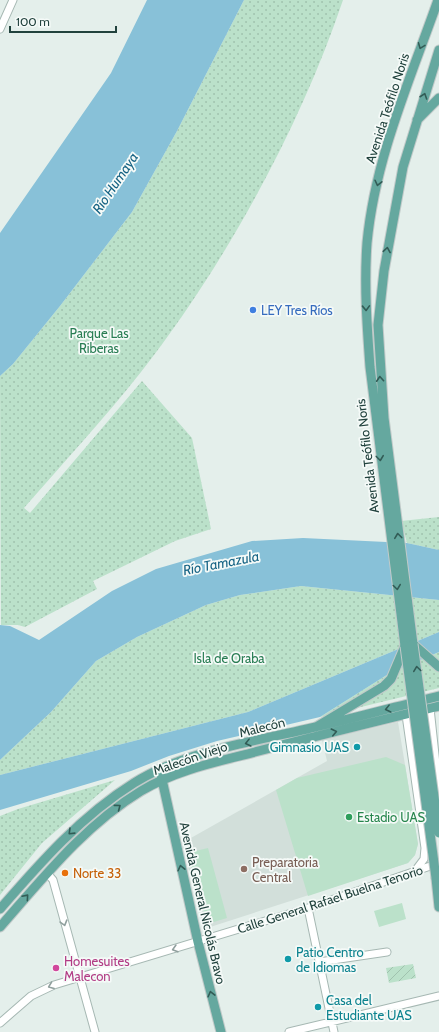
<svg xmlns="http://www.w3.org/2000/svg" width="439" height="1032" viewBox="0 0 439 1032" font-family="Cabin,sans-serif">
<defs>
<pattern id="grass-dots" width="8" height="8" patternUnits="userSpaceOnUse"><rect width="8" height="8" fill="#bbe1ca"/><path d="M2 2h.1M6 6h.1" fill="none" stroke="#a0c2ae" stroke-width="1.8" stroke-linecap="round"/></pattern>
<pattern id="garden-furrows" width="10" height="10" patternUnits="userSpaceOnUse"><rect width="10" height="10" fill="#bbe1ca"/><path d="M-1 1l2-2M0 10L10 0M9 11l2-2" fill="none" stroke="#a0c2ae"/></pattern>
</defs>
<rect width="100%" height="100%" fill="#e4efeb"/>
<!-- built -->
<path fill="#d2dfda" d="M 398,722 L 418,844 L 415,855 L 408,863 L 204,929 L 182,843 L 327,761 L 322,740 Z"/>
<!-- grass -->
<path fill="url(#grass-dots)" d="M 244,0 L 343,0 C 300,128 224,266 141,372 C 104,419 63,463 24,508 L 30,513 L 142,381 L 192,438 L 211,529 L 175,541 L 93,581 L 97,589 L 25,627 L 18,625 L 1,625 L 0,376 L 13,364 L 60,306 L 132,212 L 177,131 Z
M 439,517 L 439,550 L 407,543 L 401,521 Z
M 301,586 L 439,600 L 439,632 L 248,712 L 0,775 L 0,760 L 51,712 L 96,661 L 137,637 L 206,605 L 240,595 Z
M 439,652 L 439,688 L 320,717 L 390,673 Z
M 115,780 L 42,843 L 0,895 L 0,816 L 18,809 Z"/>
<!-- garden -->
<path fill="url(#garden-furrows)" d="M 413,964 L 416,978 L 389,983 L 386,968 Z"/>
<!-- pitch -->
<path fill="#bbe1ca" d="M 386,757 L 405,765 L 418,844 L 415,855 L 408,863 L 308,896 L 276,790 L 297,778 Z
M 208,848 L 227,918 L 207,924 L 187,853 Z
M 402,903 L 406,919 L 379,927 L 374,911 Z"/>
<!-- water -->
<path fill="#88c1d8" d="M 147,0 L 244,0 L 177,131 L 132,212 L 60,306 L 13,364 L 0,376 L 0,233 L 111,73 Z
M 303,538 L 407,543 L 439,550 L 439,600 L 301,586 L 240,595 L 206,605 L 137,637 L 96,661 L 51,712 L 0,760 L 0,625 L 10,626 L 39,640 L 112,591 L 156,569 L 252,541 Z
M 439,632 L 439,652 L 390,673 L 320,717 L 217,741 L 169,756 L 131,771 L 0,810 L 0,775 L 248,712 Z"/>
<g fill="none" stroke-linecap="round" stroke-linejoin="round">
<!-- minor casing -->
<g stroke="#a6b8b3" stroke-width="9">
<path id="minor" d="M 0,29 L 13,0
M 430,708 L 439,792
M 406,715 L 425,848 L 424,859 L 415,871
M 47,873 L 53,880 L 95,1032
M 308,908 L 334,1032
M 319,962 L 387,952
M 0,1023 L 31,996 L 54,985 L 308,908 L 439,863
M 289,1032 L 439,996"/>
</g>
<!-- major casing -->
<g stroke="#c1cac9" stroke-width="11">
<path id="major" d="M 439,50 L 403,167 L 384,271 L 378,325 L 384,418 L 413,644 L 439,667
M 417,120 L 439,98
M 316,727 L 384,686 L 391,679 L 405,646 L 370,367 C 367,326 364,285 367,243 C 375,158 410,80 438,0
M 161,775 L 198,942 L 221,1032
M 436,878 L 439,907
M 0,909 C 40,863 81,816 134,783 C 183,752 251,742 307,729 C 351,719 395,707 439,696
M 0,927 C 43,878 85,825 141,791 C 176,770 216,762 255,752 C 316,736 378,721 439,706"/>
</g>
<!-- minor -->
<use href="#minor" stroke="#fff" stroke-width="7"/>
<!-- major -->
<use href="#major" stroke="#65a89f" stroke-width="9"/>
<!-- major-bridge casing -->
<g stroke="#c1cac9" stroke-width="11" stroke-linecap="butt">
<path id="major-bridge" d="M 413,644 L 439,833
M 405,646 L 436,878"/>
</g>
<!-- major-bridge -->
<use href="#major-bridge" stroke="#65a89f" stroke-width="9"/>
</g>
<!-- one-way arrows -->
<defs><path id="oneway-chevron" d="M-2-3.5L2.5 0L-2 3.5" fill="none" stroke-width="1.6" stroke-linecap="round" stroke-linejoin="round"/></defs>
<g stroke="#325c56">
<use href="#oneway-chevron" transform="translate(421 46) rotate(111)"/>
<use href="#oneway-chevron" transform="translate(424 96) rotate(-71)"/>
<use href="#oneway-chevron" transform="translate(378 183) rotate(103)"/>
<use href="#oneway-chevron" transform="translate(387 250) rotate(-81)"/>
<use href="#oneway-chevron" transform="translate(366 308) rotate(88)"/>
<use href="#oneway-chevron" transform="translate(380 379) rotate(-94)"/>
<use href="#oneway-chevron" transform="translate(380 458) rotate(83)"/>
<use href="#oneway-chevron" transform="translate(398 536) rotate(-97)"/>
<use href="#oneway-chevron" transform="translate(397 587) rotate(82)"/>
<use href="#oneway-chevron" transform="translate(417 669) rotate(-98)"/>
<use href="#oneway-chevron" transform="translate(388 709) rotate(166)"/>
<use href="#oneway-chevron" transform="translate(334 732) rotate(-13)"/>
<use href="#oneway-chevron" transform="translate(248 743) rotate(166)"/>
<use href="#oneway-chevron" transform="translate(118 807) rotate(-37)"/>
<use href="#oneway-chevron" transform="translate(71 832) rotate(136)"/>
<use href="#oneway-chevron" transform="translate(181 868) rotate(-103)"/>
<use href="#oneway-chevron" transform="translate(26 897) rotate(-49)"/>
<use href="#oneway-chevron" transform="translate(211 994) rotate(-104)"/>
</g>
<g stroke="#90a09e">
<use href="#oneway-chevron" transform="translate(64 923) rotate(74)"/>
<use href="#oneway-chevron" transform="translate(175 949) rotate(164)"/>
<use href="#oneway-chevron" transform="translate(51 986) rotate(159)"/>
</g>
<!-- markers -->
<circle fill="#3f7fe0" stroke="#f5faf8" stroke-width="1.5" cx="253" cy="310" r="4"/>
<g fill="#0f9aa8" stroke="#f5faf8" stroke-width="1.5">
<circle cx="357" cy="747" r="4"/>
<circle cx="288" cy="959" r="4"/>
<circle cx="318" cy="1007" r="4"/>
</g>
<circle fill="#2e9e5b" stroke="#f5faf8" stroke-width="1.5" cx="349" cy="817" r="4"/>
<circle fill="#8d6e63" stroke="#f5faf8" stroke-width="1.5" cx="244" cy="869" r="4"/>
<circle fill="#e8710a" stroke="#f5faf8" stroke-width="1.5" cx="65" cy="873" r="4"/>
<circle fill="#d1479c" stroke="#f5faf8" stroke-width="1.5" cx="56" cy="968" r="4"/>
<g text-anchor="middle" dominant-baseline="central" stroke-width="3.5" stroke-linejoin="round" paint-order="stroke">
<!-- street labels -->
<g font-size="13" fill="#21423d" stroke="#f5faf8">
<text transform="translate(387 108) rotate(-72)">Avenida Teófilo Noris</text>
<text transform="translate(367 456) rotate(-97)">Avenida Teófilo Noris</text>
<text transform="translate(262 727) rotate(-14)">Malecón</text>
<text transform="translate(190 758) rotate(-19)">Malecón Viejo</text>
<text transform="translate(330 899) rotate(-18)">Calle General Rafael Buelna Tenorio</text>
<text transform="translate(203 903) rotate(77)">Avenida General Nicolás Bravo</text>
</g>
<!-- shop labels -->
<g font-size="13" fill="#366cbe" stroke="#f5faf8" text-anchor="start">
<text x="261" y="310">LEY Tres Ríos</text>
</g>
<!-- park labels -->
<g font-size="13" fill="#287d53" stroke="#f5faf8">
<text x="99" y="333">Parque Las<tspan x="99" dy="15">Riberas</tspan></text>
<text x="229" y="658">Isla de Oraba</text>
</g>
<!-- culture labels -->
<g font-size="13" fill="#0d838f" stroke="#f5faf8" text-anchor="start">
<text x="349" y="747" text-anchor="end">Gimnasio UAS</text>
<text x="296" y="952">Patio Centro<tspan x="296" dy="15">de Idiomas</tspan></text>
<text x="326" y="1000">Casa del<tspan x="326" dy="15">Estudiante UAS</tspan></text>
</g>
<!-- leisure labels -->
<g font-size="13" fill="#27864d" stroke="#f5faf8" text-anchor="start">
<text x="357" y="817">Estadio UAS</text>
</g>
<!-- education labels -->
<g font-size="13" fill="#785e54" stroke="#f5faf8" text-anchor="start">
<text x="252" y="862">Preparatoria<tspan x="252" dy="15">Central</tspan></text>
</g>
<!-- food labels -->
<g font-size="13" fill="#c56008" stroke="#f5faf8" text-anchor="start">
<text x="73" y="873">Norte 33</text>
</g>
<!-- hotel labels -->
<g font-size="13" fill="#b23c85" stroke="#f5faf8" text-anchor="start">
<text x="64" y="961">Homesuites<tspan x="64" dy="15">Malecon</tspan></text>
</g>
<!-- water labels -->
<g font-size="14" font-style="italic" fill="#166384" stroke="#f5faf8">
<text transform="translate(115 183) rotate(-56)">Río Humaya</text>
<text transform="translate(221 563) rotate(-11)">Río Tamazula</text>
</g>
</g>
<!-- scale -->
<path d="M10 26v6h106v-6" fill="none" stroke="#21423d" stroke-width="2"/>
<text x="16" y="26" font-size="12" fill="#21423d" stroke="#f5faf8" stroke-width="3" paint-order="stroke">100 m</text>
</svg>
